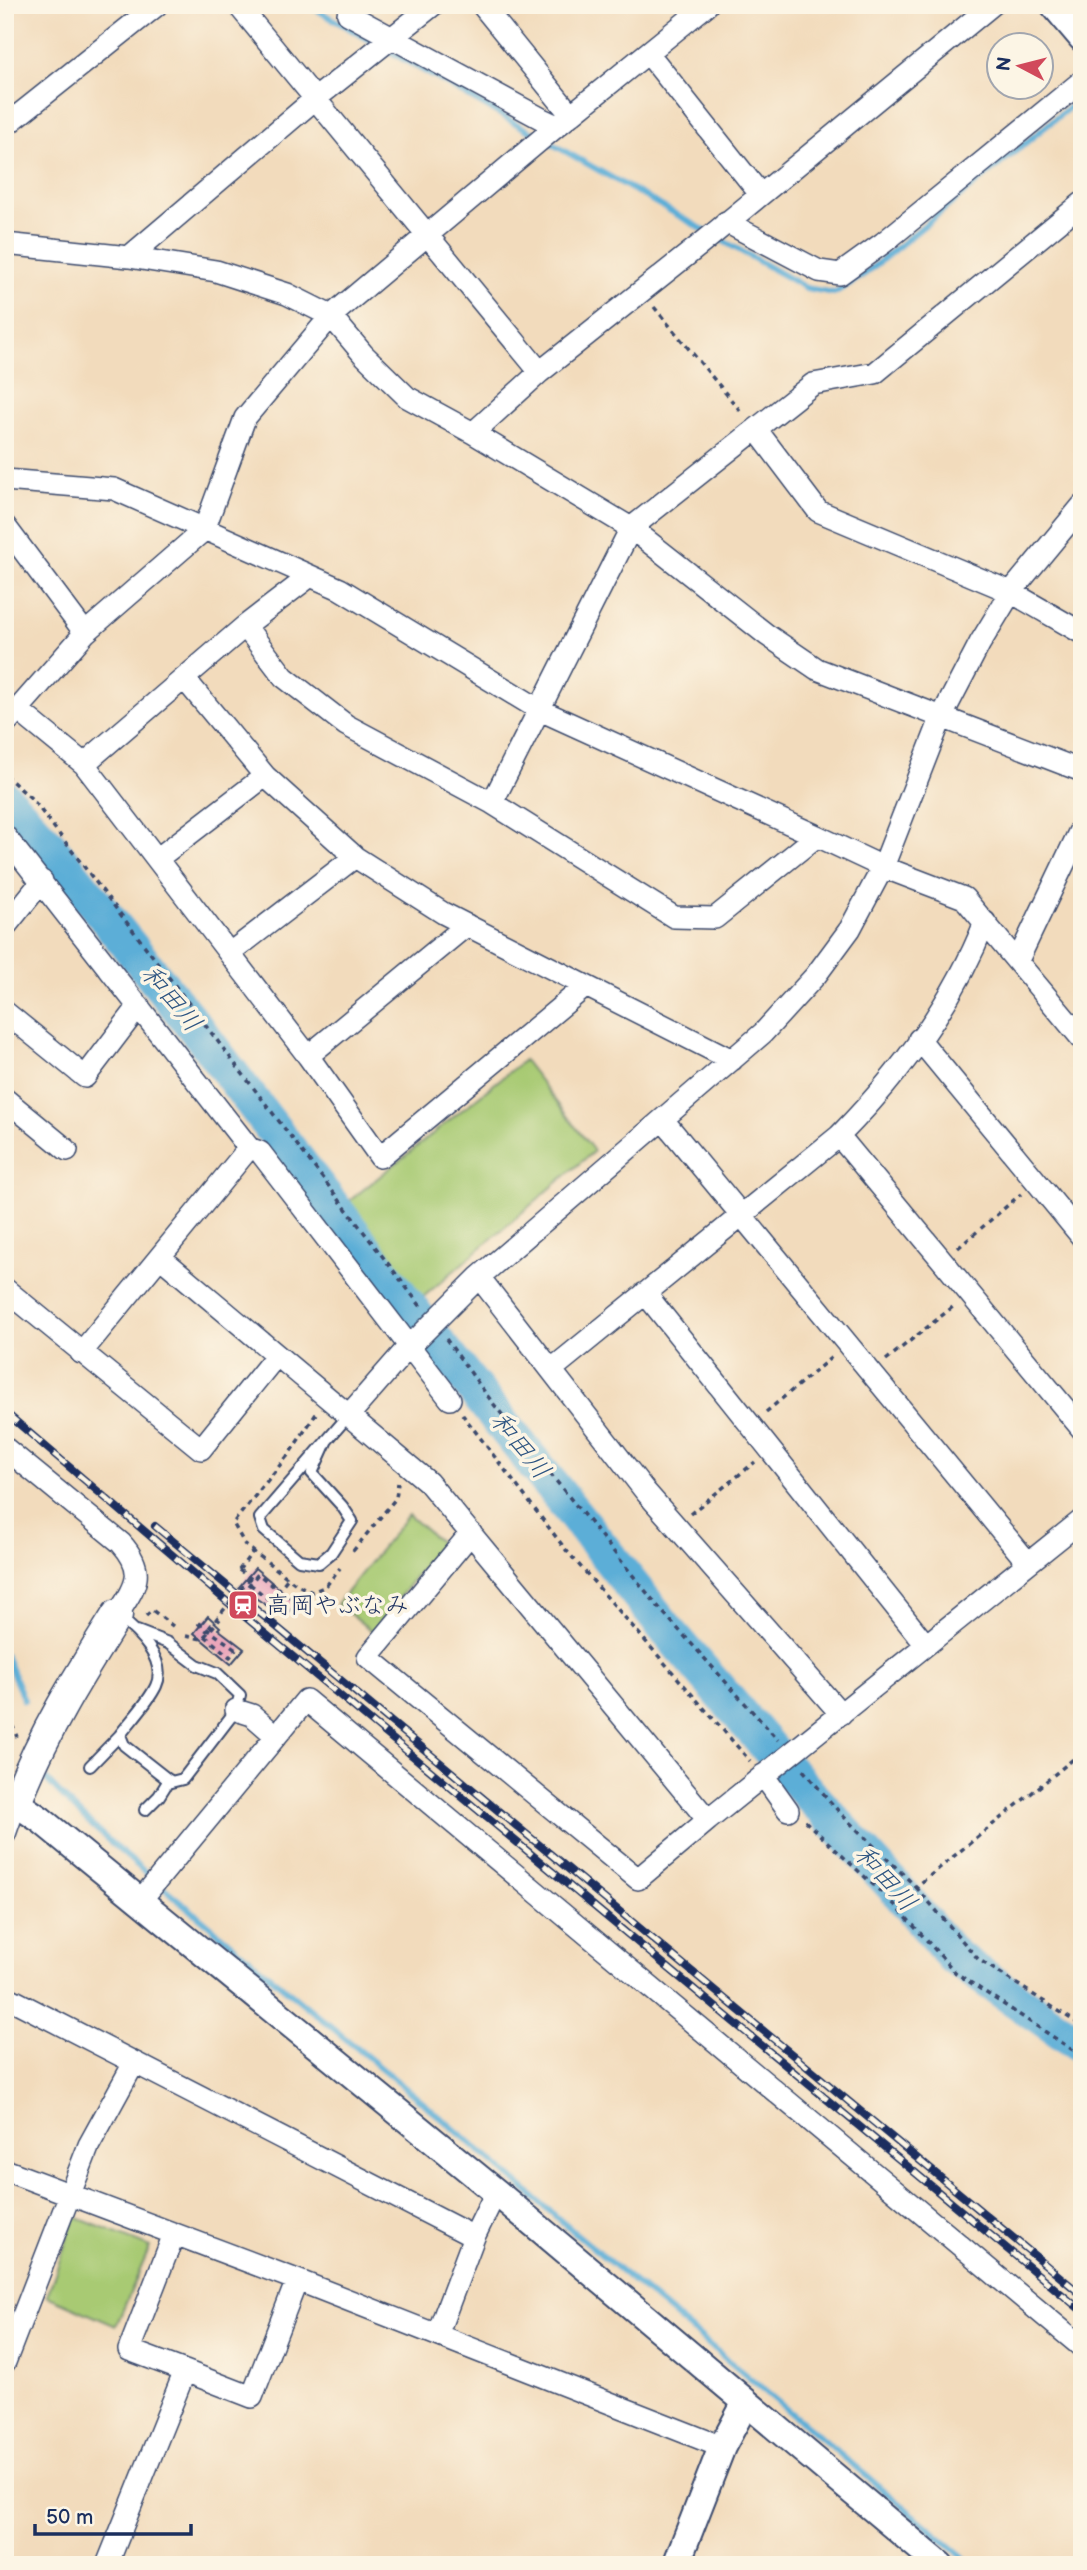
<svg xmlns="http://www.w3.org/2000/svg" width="1087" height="2570" viewBox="0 0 1087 2570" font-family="'Balsamiq Sans','Klee One',sans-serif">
<rect width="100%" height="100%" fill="#fcf5e5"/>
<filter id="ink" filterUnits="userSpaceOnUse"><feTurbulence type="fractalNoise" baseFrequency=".0143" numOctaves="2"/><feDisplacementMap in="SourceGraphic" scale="14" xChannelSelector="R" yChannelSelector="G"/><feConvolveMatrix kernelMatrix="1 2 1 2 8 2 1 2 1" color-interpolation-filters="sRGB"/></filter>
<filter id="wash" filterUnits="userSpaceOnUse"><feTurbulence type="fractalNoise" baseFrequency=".00686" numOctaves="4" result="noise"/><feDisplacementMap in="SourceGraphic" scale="28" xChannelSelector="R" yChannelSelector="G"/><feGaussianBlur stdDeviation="1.57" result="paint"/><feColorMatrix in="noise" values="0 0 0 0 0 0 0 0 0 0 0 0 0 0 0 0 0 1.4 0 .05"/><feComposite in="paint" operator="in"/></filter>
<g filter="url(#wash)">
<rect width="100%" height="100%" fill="#f2dbbc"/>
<!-- green -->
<path fill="#a8ca73" stroke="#627c68" stroke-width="2" d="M 524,1060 L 594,1151 L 422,1298 L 348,1202 Z
M 408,1515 L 441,1543 L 373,1632 L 337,1604 Z
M 75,2217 L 150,2247 L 116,2326 L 47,2296 Z"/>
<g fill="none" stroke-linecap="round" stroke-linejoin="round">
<!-- stream -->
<path stroke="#5caed7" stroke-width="6" d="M 308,5 L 538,136
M 547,141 L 806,288 L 834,293 L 861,277 L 1082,97
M 5,1655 L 24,1700
M 47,1780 C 96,1834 155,1880 210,1926 C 327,2025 447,2119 561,2221 L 973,2565"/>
<!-- river -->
<path stroke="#5caed7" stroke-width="37" d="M 5,799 L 46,843 L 202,1036 L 408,1306 L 667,1630 L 798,1782 L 901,1894 L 953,1956 L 1082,2045"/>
</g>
<g id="blocks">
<!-- building -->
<path fill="#eaa4ba" d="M 255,1568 L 296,1603 L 286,1615 L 278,1608 L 275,1611 L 239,1587 Z
M 208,1616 L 220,1627 L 218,1629 L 244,1649 L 231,1664 L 194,1633 Z"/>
</g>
</g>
<g filter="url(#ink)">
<use href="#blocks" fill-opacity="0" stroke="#3b496c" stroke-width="2"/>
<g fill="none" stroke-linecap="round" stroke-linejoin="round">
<!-- service casing -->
<g stroke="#3b496c" stroke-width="14">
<path id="service" d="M 327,1440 L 312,1473 L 342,1506 L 352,1521 L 331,1553 L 319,1563 L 299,1560 L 264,1530 L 260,1518 L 348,1416
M 119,1617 C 137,1631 168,1660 156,1686 C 148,1703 131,1720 120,1735 L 124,1745 L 171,1782 L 183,1779 L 236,1710 L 240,1695 L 217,1673 L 197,1665 L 168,1643 L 137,1631
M 90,1766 L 120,1735
M 145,1810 L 159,1796 L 169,1780"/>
</g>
<!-- minor casing -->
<g stroke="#3b496c" stroke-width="24">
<path id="minor" d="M 238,5 L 540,372
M 482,5 L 571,115
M 348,14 L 542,119 L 557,126
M 648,53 L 760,194
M 5,126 L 157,5
M 726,222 L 819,271 L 840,274 L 883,243 L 1082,81
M 5,244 L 129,257 L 216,271 L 287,294 L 331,316 L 363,354 L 407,397 L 473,433 L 631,528 L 767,635 L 817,669 L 1082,771
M 129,257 L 315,99 L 433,5
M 756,429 L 818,511 L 1011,592 L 1082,633
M 473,433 L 540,372 L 701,244 L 992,5
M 5,480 L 114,489 L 340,589 L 540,710 L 817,836
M 5,526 L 85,633
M 309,577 L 245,626 L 284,677 L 346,725 L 492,803 L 674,917 L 715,918 L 817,836 L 883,867 L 964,898 L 1082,1039
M 184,678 L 265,776 L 355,857 L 443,913 L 586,986 L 380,1157 L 308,1056 L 84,764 L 245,626
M 18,710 L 84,764
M 5,724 L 85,633 L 204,530 L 245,418 L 331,316 L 551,131 L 707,5
M 492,803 L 631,528 L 813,384 L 875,373 L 1082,203
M 5,836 L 249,1148 L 260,1152 L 450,1399
M 157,859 L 265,776
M 5,927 L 42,881
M 230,953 L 355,857
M 1018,960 L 1082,826
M 586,986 L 732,1060
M 5,1012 L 85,1077 L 139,1006
M 919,1039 L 1082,1237
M 308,1056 L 467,925
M 5,1099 L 67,1150
M 663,1120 L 1028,1563
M 839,1136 L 1082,1429
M 160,1257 L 428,1482 L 708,1820
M 479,1277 L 645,1491 L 841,1714
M 5,1289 L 201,1449 L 276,1356
M 645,1293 L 926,1645
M 81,1353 L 249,1148
M 551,1370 L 839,1136 C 899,1075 954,1002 985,922
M 348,1416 L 404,1352 L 479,1277 L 763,1033 L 816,975 L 850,929 L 883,867 L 942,716 L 980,643 L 1011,592 L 1082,506
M 5,1448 L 121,1543 C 147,1572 136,1586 117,1615
M 471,1533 L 368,1657 L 638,1879 L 708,1820 L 1082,1520
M 236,1710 L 252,1715 L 276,1736
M 763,1775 L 788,1810
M 5,1834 L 16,1803
M 140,1901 L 306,1700 L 1082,2347
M 5,1996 L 474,2237
M 5,2170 L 297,2280 L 722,2447
M 437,2335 L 474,2237 L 496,2192
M 5,2362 L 89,2145 L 134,2063
M 185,2371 L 252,2397 L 297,2280
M 107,2565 L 185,2371 L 129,2350 L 174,2234"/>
</g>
<!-- tertiary casing -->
<g stroke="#3b496c" stroke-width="30">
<path id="tertiary" d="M 1054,5 L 1082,38
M 16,1803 L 41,1820 L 496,2192 L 940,2565
M 676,2565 L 722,2447 L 746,2402"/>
</g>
<!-- secondary casing -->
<g stroke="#3b496c" stroke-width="33">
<path id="secondary" d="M 5,1798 L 16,1803 C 42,1734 78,1677 117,1615"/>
</g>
<!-- path -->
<path stroke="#3b496c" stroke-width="3.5" stroke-dasharray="5 5" stroke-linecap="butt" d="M 654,307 L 743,414
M 5,775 L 33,800 L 422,1308
M 958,1248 L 1021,1194
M 446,1339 L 492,1402 L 661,1610 L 778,1740
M 886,1360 L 954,1306
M 766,1412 L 833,1356
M 316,1414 L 289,1454 L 233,1523 L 245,1545 L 296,1584 L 312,1592 L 326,1586 L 340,1568
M 462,1414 L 566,1550 L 750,1761
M 690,1514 L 755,1462
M 353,1551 L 396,1498 L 398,1483
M 239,1570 L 253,1551
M 239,1570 L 253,1580
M 250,1584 L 273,1603 L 279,1594
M 248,1586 L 258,1574 L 278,1590 L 288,1578
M 146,1616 L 152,1610 L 174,1627
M 198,1623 L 208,1632
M 186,1636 L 202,1639 L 220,1619
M 205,1636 L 230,1657 L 236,1649
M 5,1706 L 17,1737
M 803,1770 L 841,1814 L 916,1887 L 1082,1752
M 805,1821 L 895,1905 L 956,1973 L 1082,2056
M 916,1887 L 978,1959 L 1082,2026"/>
<!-- service -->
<use href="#service" stroke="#fff" stroke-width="10"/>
<!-- minor -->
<use href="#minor" stroke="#fff" stroke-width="21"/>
<!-- tertiary -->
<use href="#tertiary" stroke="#fff" stroke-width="26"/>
<!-- secondary -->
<use href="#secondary" stroke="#fff" stroke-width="30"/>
<!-- rail casing -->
<g stroke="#1b2f5e" stroke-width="8">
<path id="rail" d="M 5,1412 L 238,1611 L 1082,2311
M 155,1526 L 1082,2295"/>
</g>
<!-- rail -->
<use href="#rail" stroke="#fcf5e5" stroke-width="5" stroke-dasharray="16" stroke-linecap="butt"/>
<!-- path-bridge -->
<path stroke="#3b496c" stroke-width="3.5" stroke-dasharray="5 5" stroke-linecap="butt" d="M 198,1623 L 236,1649
M 209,1628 L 253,1574"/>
</g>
</g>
<!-- icons -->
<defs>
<g id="station-square" transform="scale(1.575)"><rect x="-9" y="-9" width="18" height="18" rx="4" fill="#d1495b" stroke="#fcf5e5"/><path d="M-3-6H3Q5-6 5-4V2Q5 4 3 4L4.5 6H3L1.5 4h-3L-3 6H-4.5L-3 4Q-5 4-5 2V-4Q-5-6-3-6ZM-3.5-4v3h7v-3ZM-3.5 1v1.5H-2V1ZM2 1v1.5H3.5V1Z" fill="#fff"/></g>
</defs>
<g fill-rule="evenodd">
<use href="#station-square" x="243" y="1605"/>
</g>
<g text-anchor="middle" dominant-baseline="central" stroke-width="7" stroke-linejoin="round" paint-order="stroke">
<!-- poi labels -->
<g font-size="24" fill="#1b2f5e" stroke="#fcf5e5" text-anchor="start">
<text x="266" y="1605">高岡やぶなみ</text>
</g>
<!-- water labels -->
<g font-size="26" font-style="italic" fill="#2e5582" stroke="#fcf5e5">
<text transform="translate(171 999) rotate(50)">和田川</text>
<text transform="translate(520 1446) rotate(51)">和田川</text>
<text transform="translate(885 1879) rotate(48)">和田川</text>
</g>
</g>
<!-- margin -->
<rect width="1087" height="2570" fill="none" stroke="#fcf5e5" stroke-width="28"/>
<!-- north arrow -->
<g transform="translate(1020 66) rotate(277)"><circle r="33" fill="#fcf5e5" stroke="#a2a6af" stroke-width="2"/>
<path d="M0-5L12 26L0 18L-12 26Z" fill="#d1495b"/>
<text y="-10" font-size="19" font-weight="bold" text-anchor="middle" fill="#1b2f5e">N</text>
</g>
<!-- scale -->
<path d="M35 2524v10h156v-10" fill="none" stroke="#1b2f5e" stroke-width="3.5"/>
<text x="46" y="2524" font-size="21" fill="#1b2f5e" stroke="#fcf5e5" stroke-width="5" paint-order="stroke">50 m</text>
</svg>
